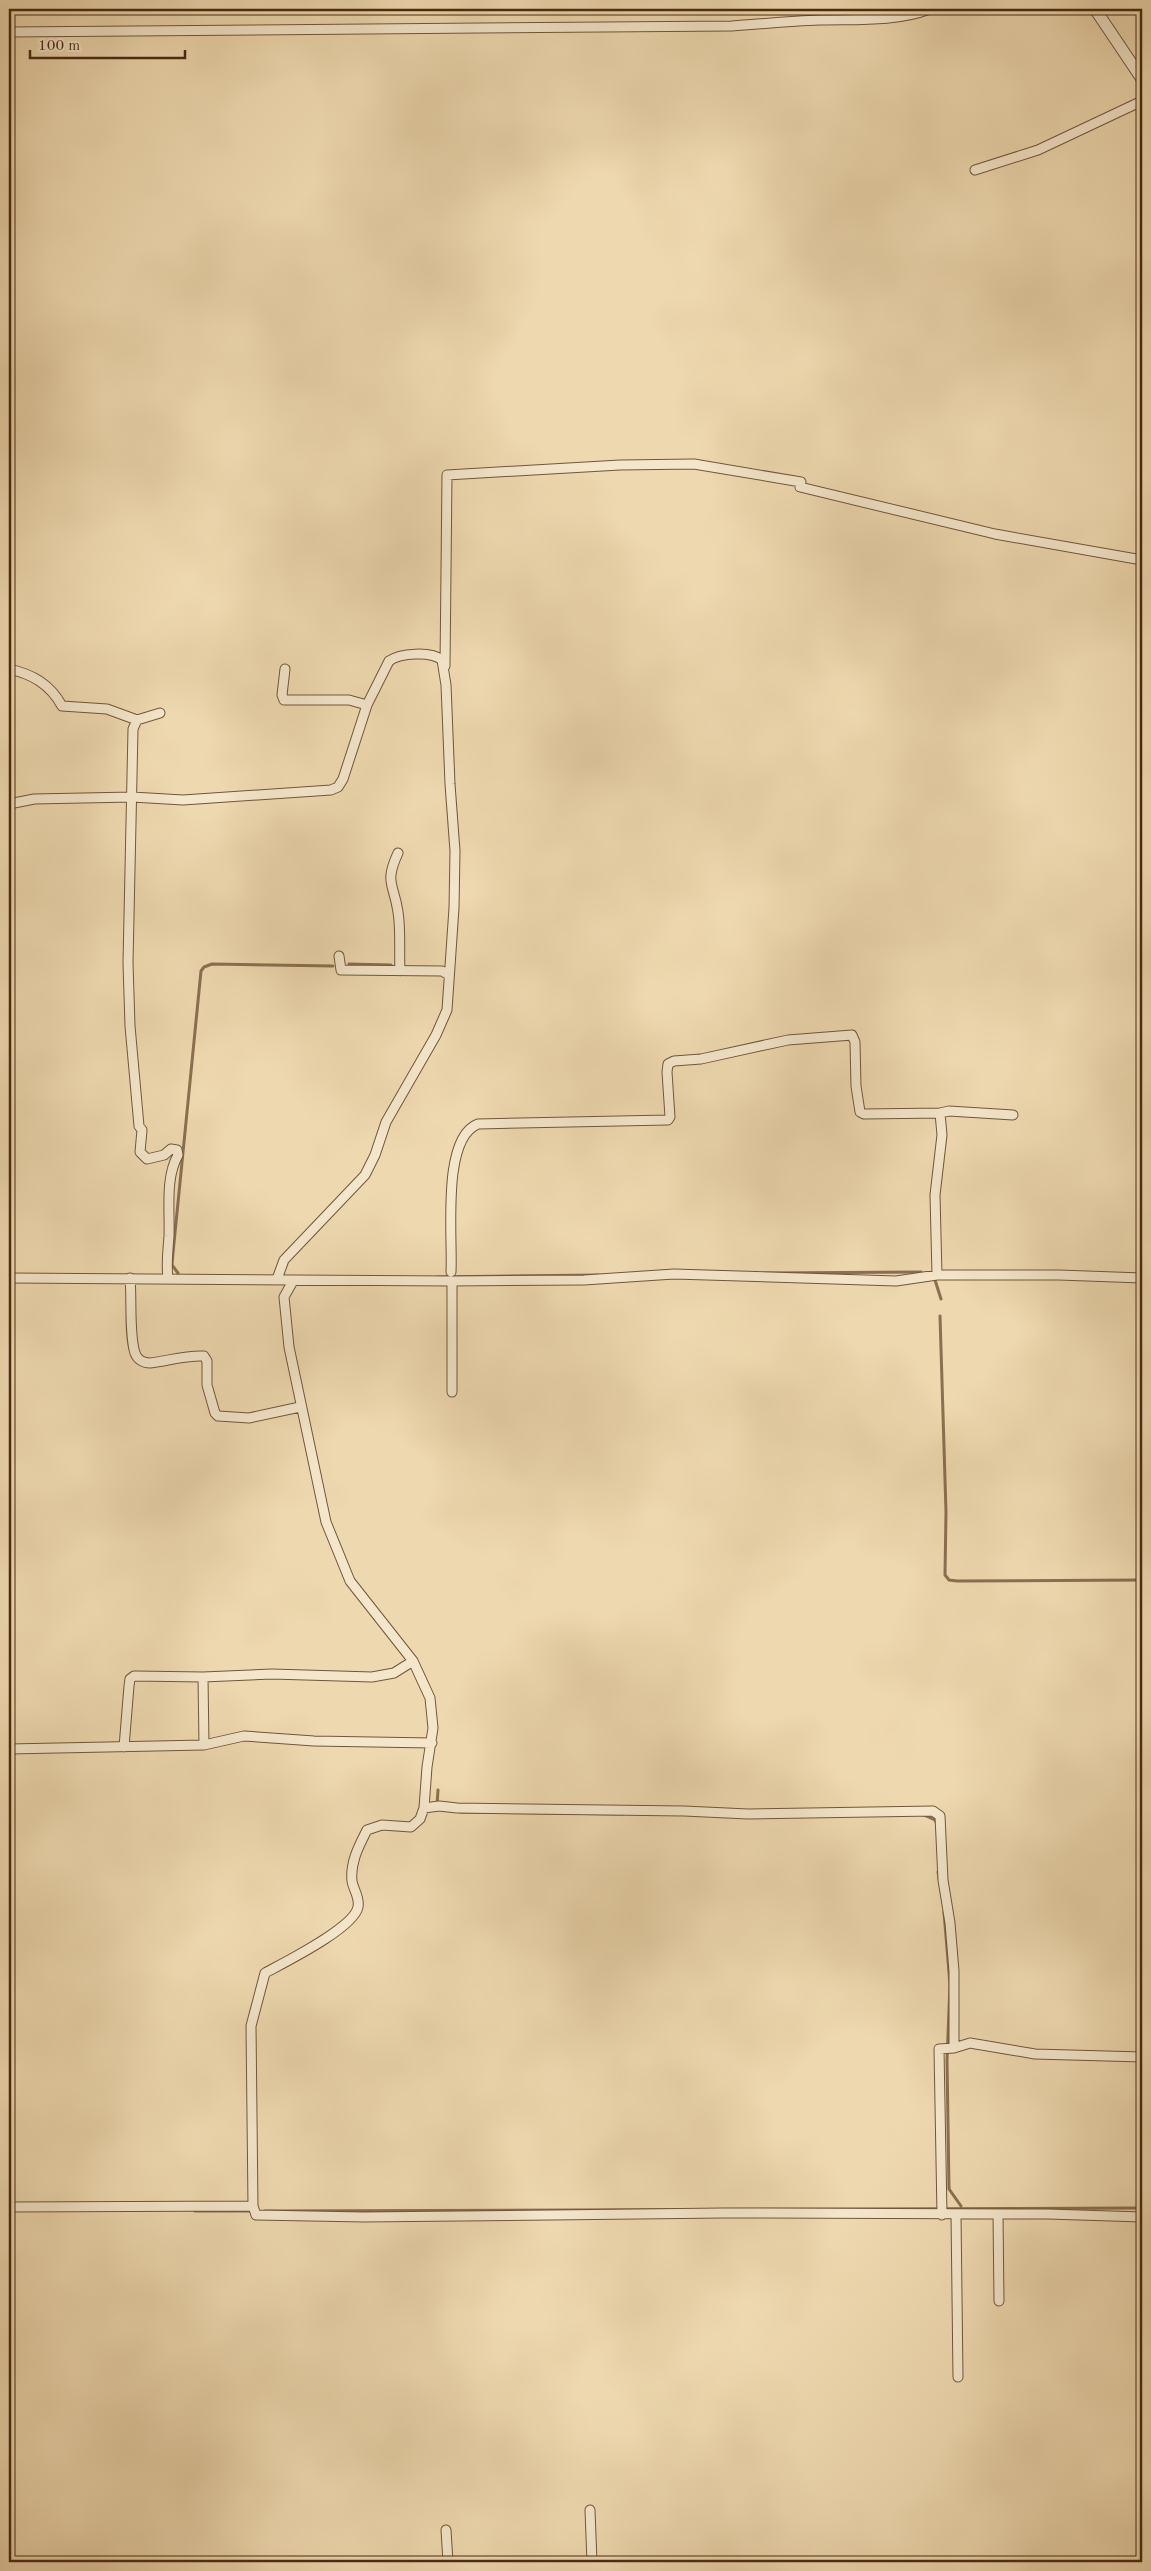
<svg xmlns="http://www.w3.org/2000/svg" width="1151" height="2571" viewBox="0 0 1151 2571" font-family="'Old Standard TT',serif">
<rect width="100%" height="100%" fill="#eed8af"/>
<filter id="stains"><feTurbulence type="fractalNoise" baseFrequency=".004" numOctaves="4"/><feColorMatrix values="0 0 0 0 .2 0 0 0 0 .09 0 0 0 0 .02 0 0 0 .5 -.17"/></filter>
<radialGradient id="worn" r=".72"><stop offset=".6" stop-color="#630" stop-opacity="0"/><stop offset="1" stop-color="#630" stop-opacity=".3"/></radialGradient>
<g fill="none" stroke-linecap="round" stroke-linejoin="round">
<!-- stream -->
<path stroke="#8a6f51" stroke-width="3" d="M 349,964 L 391,965
M 178,1273 L 172,1265 L 173,1253 L 201,971 L 204,967 L 212,964 L 333,966
M 764,1273 L 921,1272
M 437,1277 L 598,1275
M 935,1280 L 941,1299
M 940,1316 L 946,1512 L 945,1575 L 949,1580 L 957,1581 L 1142,1580
M 437,1805 L 438,1790
M 460,1812 L 623,1814
M 924,1815 L 935,1820 L 937,1824
M 938,1872 L 943,1901
M 944,1912 L 950,1985 L 947,2060 L 949,2189 L 961,2206
M 195,2211 L 254,2211
M 265,2211 L 1142,2208"/>
<!-- minor casing -->
<g stroke="#72563a" stroke-width="11">
<path id="minor" d="M 9,32 L 732,26 C 761,24 790,21 820,20 C 857,19 895,22 930,9
M 975,170 L 1038,150 L 1142,101
M 445,666 L 447,475 L 620,465 L 694,464 L 801,482 L 800,487 L 995,534 L 1142,560
M 9,669 C 32,674 50,684 62,706 L 107,709 L 137,720
M 285,669 L 282,695 L 284,700 L 349,700 L 367,705
M 160,713 L 137,720 L 133,729 L 128,963 L 130,1026 L 139,1126 L 142,1130 L 140,1152 L 147,1159 L 164,1155 L 171,1149 L 177,1150 L 178,1155 C 165,1178 170,1210 169,1236 C 168,1251 166,1263 168,1278
M 9,804 L 34,799 L 132,797 L 183,800 L 331,790 L 338,787 L 343,779 L 367,705 L 389,661 C 400,653 431,651 442,660 L 446,685 L 450,784 L 455,851 L 454,908 L 447,1010 L 436,1035 L 386,1122 L 375,1155 L 365,1175 L 284,1260 L 277,1279
M 398,853 C 384,883 394,884 398,912 C 401,931 399,952 400,971
M 339,956 L 341,970 L 442,971 L 449,975
M 451,1272 C 453,1238 441,1138 478,1124 L 668,1120 L 670,1117 L 667,1072 L 668,1064 L 674,1061 L 701,1059 L 788,1040 L 852,1035 L 855,1042 L 856,1086 L 860,1112 L 864,1114 L 940,1113 L 949,1111 L 1013,1115
M 937,1275 L 935,1195 L 942,1135 L 940,1113
M 9,1278 L 452,1281 L 584,1280 L 674,1274 L 896,1281 L 937,1275 L 1059,1275 L 1142,1278
M 130,1278 C 132,1299 129,1335 135,1353 C 137,1359 143,1363 150,1363 C 168,1361 185,1355 204,1356 L 207,1361 L 207,1385 L 215,1413 L 218,1416 L 249,1418 L 300,1407
M 293,1281 L 284,1297 L 289,1347 L 326,1522 L 350,1581 L 413,1661 L 430,1698 L 433,1728 L 427,1767 L 424,1808 L 439,1806 L 457,1808 L 684,1811 L 748,1814 L 933,1811 L 940,1816 L 943,1880 L 950,1923 L 954,1971 L 954,2048 L 939,2049 L 942,2215
M 452,1392 L 452,1281
M 203,1677 L 204,1745
M 124,1747 L 129,1686 L 130,1679 L 134,1676 L 203,1677 L 272,1674 L 372,1677 L 394,1673 L 413,1661
M 9,1749 L 204,1745 L 244,1736 L 314,1741 L 432,1743
M 424,1808 L 420,1819 L 411,1827 L 382,1825 L 367,1830 C 359,1846 350,1862 352,1881 C 353,1889 360,1897 358,1907 C 354,1928 285,1962 265,1973 L 251,2026 L 253,2206 L 256,2215 L 364,2217 L 724,2213 L 1048,2214 L 1142,2217
M 954,2048 L 970,2043 L 1035,2054 L 1142,2057
M 9,2207 L 253,2206
M 956,2214 L 958,2377
M 998,2214 L 999,2301
M 590,2510 L 592,2562
M 446,2530 L 448,2562"/>
</g>
<!-- tertiary casing -->
<g stroke="#72563a" stroke-width="13">
<path id="tertiary" d="M 1095,9 L 1142,79"/>
</g>
<!-- minor -->
<use href="#minor" stroke="#f4e6cb" stroke-width="9"/>
<!-- tertiary -->
<use href="#tertiary" stroke="#f4e6cb" stroke-width="11"/>
</g>
<!-- margin -->
<rect width="1151" height="2571" fill="none" stroke="#eed8af" stroke-width="30"/>
<rect x="10" y="10" width="1131" height="2551" fill="none" stroke="#492a13" stroke-width="2.5"/>
<rect x="15" y="15" width="1121" height="2541" fill="none" stroke="#492a13"/>
<!-- scale -->
<path d="M30 50v8h155v-8" fill="none" stroke="#492a13" stroke-width="2.5"/>
<text x="38" y="50" font-size="15" fill="#492a13" stroke="#f4e6cb" stroke-width="4" paint-order="stroke">100 m</text>
<rect width="100%" height="100%" filter="url(#stains)"/>
<rect width="100%" height="100%" fill="url(#worn)"/>
</svg>
